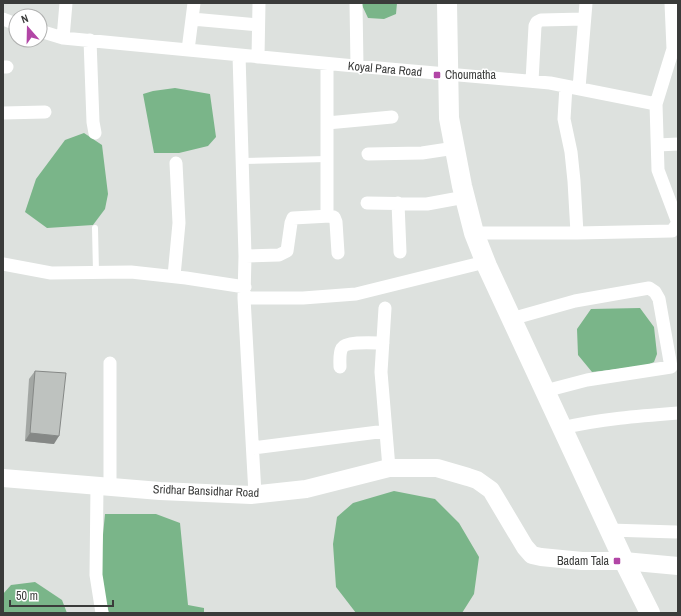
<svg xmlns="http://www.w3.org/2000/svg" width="681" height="616" viewBox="0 0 681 616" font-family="'Archivo Narrow',sans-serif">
<rect width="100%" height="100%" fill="#dde1de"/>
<!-- water -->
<path fill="#7ab589" d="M 361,3 L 397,3 L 396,14 L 384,19 L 368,18 Z
M 175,88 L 210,94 L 216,137 L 208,146 L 179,153 L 154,153 L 143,94 L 153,91 Z
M 84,133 L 102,145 L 108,194 L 105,209 L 93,225 L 47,228 L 25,212 L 36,179 L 65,140 Z
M 640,308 L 654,327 L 657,354 L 654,362 L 645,366 L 592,372 L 578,355 L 577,329 L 591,309 Z
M 394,491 L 435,499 L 459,523 L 479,557 L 474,594 L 462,613 L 356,613 L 336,587 L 333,544 L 337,517 L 353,503 Z
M 105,514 L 156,514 L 180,523 L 188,605 L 204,608 L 204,613 L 109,613 L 99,576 Z
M 35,582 L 62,600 L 67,613 L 3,613 L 3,594 L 11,585 Z"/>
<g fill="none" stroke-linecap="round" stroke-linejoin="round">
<!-- lane -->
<path stroke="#fff" stroke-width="6" d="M 242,161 L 327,159
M 95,228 L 96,272"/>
<!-- street -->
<path stroke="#fff" stroke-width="13" d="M 356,3 L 357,66
M 671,3 L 673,49 L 656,104 L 658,170 L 678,223
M 3,19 L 16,24
M 192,19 L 258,25
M 40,31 L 63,38 L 344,65 L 550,83 L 656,104
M 63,38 L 66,3
M 90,40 L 93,122 L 95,133
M 188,50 L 194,3
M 239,55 L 245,256 L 244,298 L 255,494
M 258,57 L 259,3
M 3,67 L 7,67
M 532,81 L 535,26 L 537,22 L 541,20 L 584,19
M 566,86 L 564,119 L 571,152 L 574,181 L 577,233
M 579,88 L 586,3
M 3,113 L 45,112
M 327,123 L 392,117
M 658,145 L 678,144
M 368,154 L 422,153 L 455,148
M 367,203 L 427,204 L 465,197
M 398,203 L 400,252
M 327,216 L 327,64
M 474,233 L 577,233 L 672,231 L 678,223
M 245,256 L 279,255 L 287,251 L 291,223 L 293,218 L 330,216 L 334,217 L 336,222 L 338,253
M 3,264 L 51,273 L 131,272 L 186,278 L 245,287
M 174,276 L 179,223 L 176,163
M 244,298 L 303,298 L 356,294 L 485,262
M 385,308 L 381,372 L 389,468
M 511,319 L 575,301 L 649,288 L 655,292 L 659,299 L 671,367 L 587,380 L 545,391
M 340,367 C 340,362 339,353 342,348 C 346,341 375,343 383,343
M 562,428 C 600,419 639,416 678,413
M 253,448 L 386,431
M 97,486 L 96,575 L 102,613
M 110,487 L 110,363
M 609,530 L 676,532"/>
<!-- secondary -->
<path stroke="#fff" stroke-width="18" d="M 3,478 L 160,491 L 251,495 L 306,489 L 389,468 L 437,468 L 468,477 L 477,480 L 491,490 L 525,547 L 532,555 L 541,557 L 582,561 L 624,561 L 678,566"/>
<!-- primary -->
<path stroke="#fff" stroke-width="20" d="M 447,3 L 449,118 L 462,186 L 474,233 L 487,266 L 624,561 L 650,613"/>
</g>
<!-- wall -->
<path fill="#a3a7a4" d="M 35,371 L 54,444 L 25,441 L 29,379 Z"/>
<!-- shaded-wall -->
<path fill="#858886" d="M 30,433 L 59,436 L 54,444 L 25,441 Z"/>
<!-- building -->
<path fill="#bec2bf" stroke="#858886" d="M 35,371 L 66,373 L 59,436 L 30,433 Z"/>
<!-- markers -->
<g fill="#b246a6" stroke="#fff" stroke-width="1.5">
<rect x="433" y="71" width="8" height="8" rx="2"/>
<rect x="613" y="557" width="8" height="8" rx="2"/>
</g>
<g text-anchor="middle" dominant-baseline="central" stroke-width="3" stroke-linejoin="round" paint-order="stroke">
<!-- street labels -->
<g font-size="12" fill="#3a3b3a" stroke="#fff">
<text transform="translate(385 69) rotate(5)">Koyal Para Road</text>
<text transform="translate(206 491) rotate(2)">Sridhar Bansidhar Road</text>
</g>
<!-- poi labels -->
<g font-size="12" fill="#3a3b3a" stroke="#fff" text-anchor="start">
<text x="445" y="75">Choumatha</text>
<text x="609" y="561" text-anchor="end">Badam Tala</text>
</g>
</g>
<!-- border -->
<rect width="681" height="616" fill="none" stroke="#3a3b3a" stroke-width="8"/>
<!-- north arrow -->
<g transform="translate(28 28) rotate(340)"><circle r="19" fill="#ffffff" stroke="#b0b1b0"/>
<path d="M0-3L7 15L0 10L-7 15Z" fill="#b246a6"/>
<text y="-6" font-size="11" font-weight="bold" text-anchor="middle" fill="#3a3b3a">N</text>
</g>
<!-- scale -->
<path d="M10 600v6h103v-6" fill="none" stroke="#3a3b3a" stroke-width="2"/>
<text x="16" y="600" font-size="12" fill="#3a3b3a" stroke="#ffffff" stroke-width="3" paint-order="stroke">50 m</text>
</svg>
